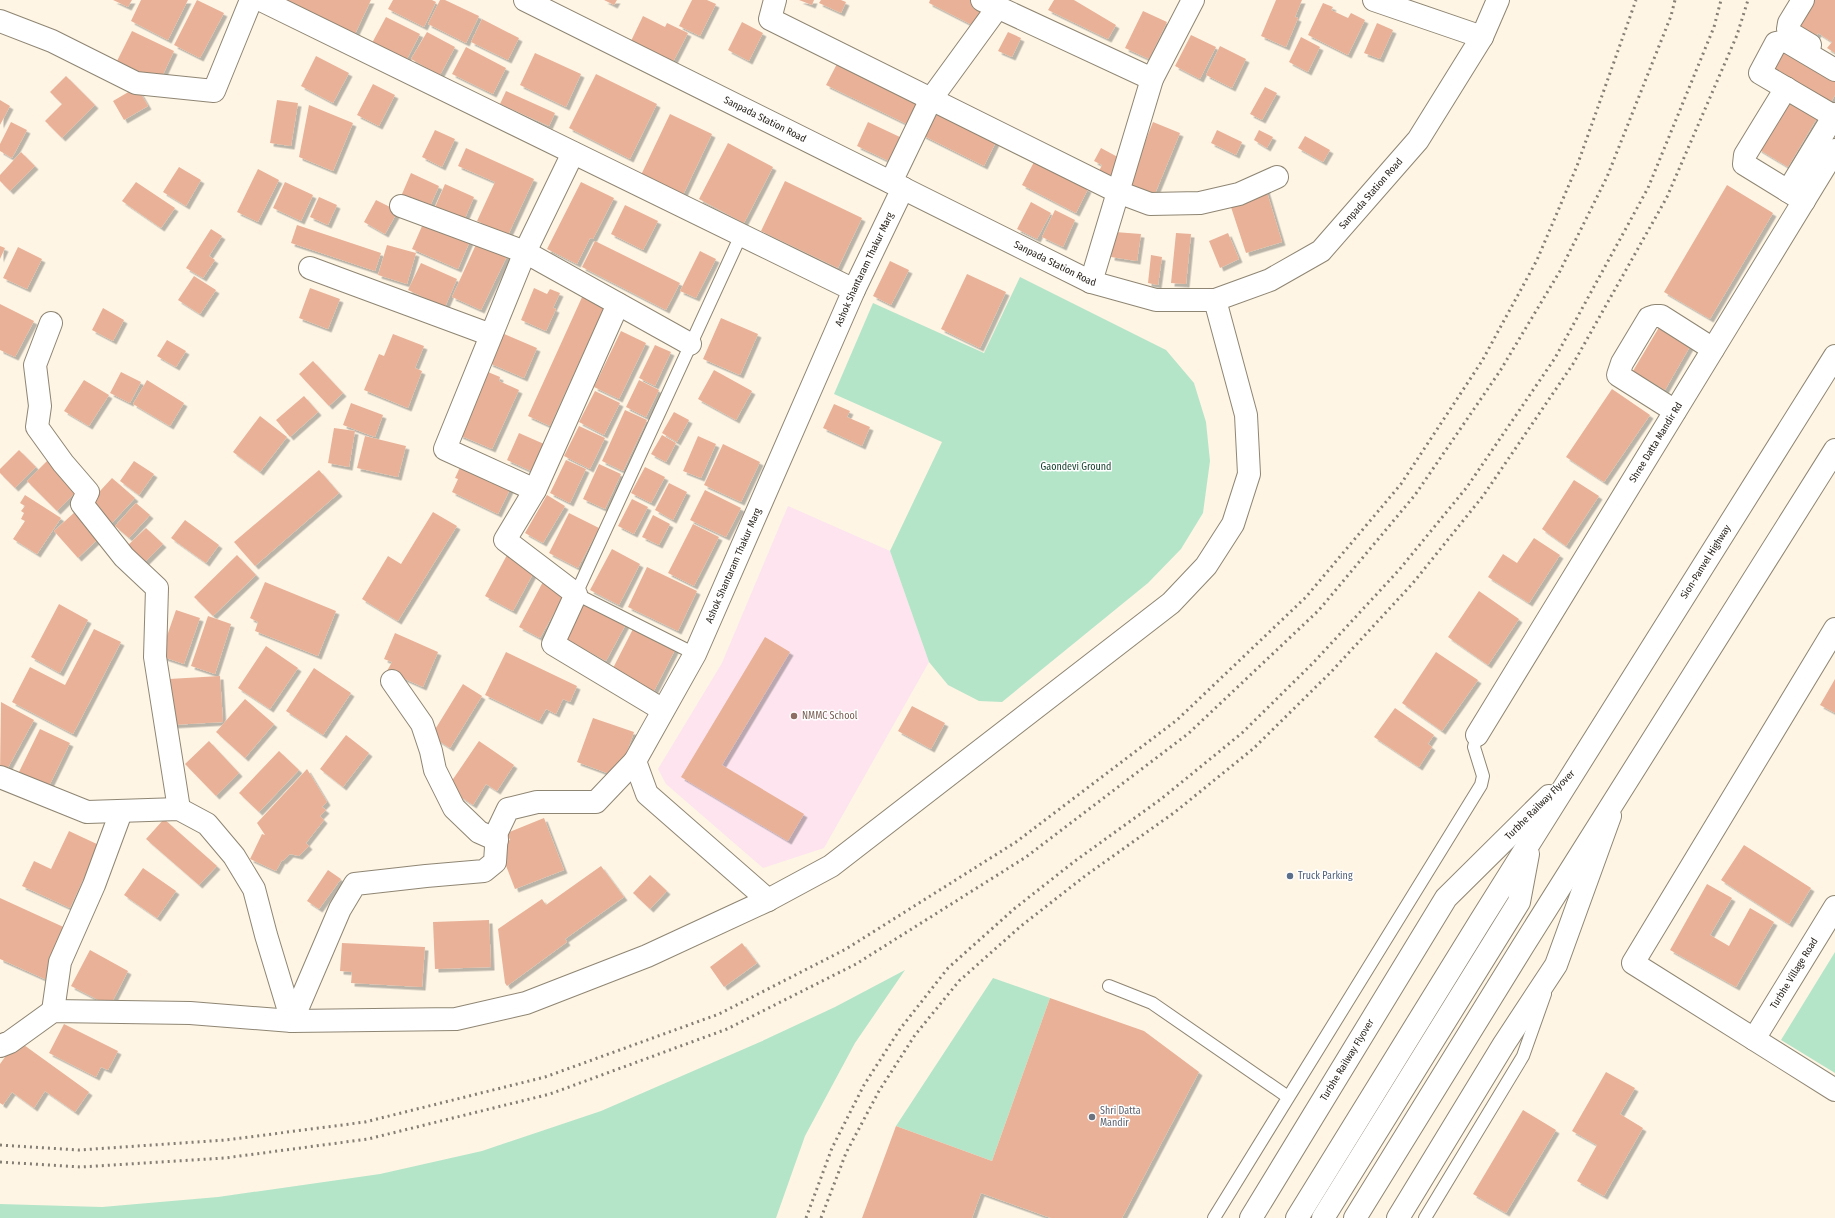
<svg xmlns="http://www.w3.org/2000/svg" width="1835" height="1218" viewBox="0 0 1835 1218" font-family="'Fira Sans Condensed',sans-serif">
<defs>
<filter id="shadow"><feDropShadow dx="3.5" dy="3.5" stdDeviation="0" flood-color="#0004"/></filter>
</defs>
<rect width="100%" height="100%" fill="#fef5e5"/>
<!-- education -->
<path fill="#fde4ef" d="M 788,506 L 890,551 L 929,662 L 824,848 L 763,868 L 666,784 L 658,769 L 722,663 Z"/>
<!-- green -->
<path fill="#b5e5c9" d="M 1020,277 L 1166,350 L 1194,383 L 1206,422 L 1210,461 L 1203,513 L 1181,549 L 1148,583 L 1002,702 L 979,701 L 948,685 L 929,662 L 890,551 L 942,442 L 834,394 L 873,303 L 984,353 Z
M 1835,952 L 1835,1073 L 1781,1040 Z
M 905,970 L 855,1043 L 805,1136 L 776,1218 L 0,1218 L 0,1204 L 102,1207 L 218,1197 L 380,1174 L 482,1151 L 601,1111 L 760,1042 L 835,1007 Z
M 993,978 L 1050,998 L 992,1161 L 896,1126 Z"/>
<!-- building -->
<path fill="#e9b298" filter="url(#shadow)" d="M 113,0 L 132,0 L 128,7 Z
M 141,0 L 188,0 L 168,40 L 131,21 Z
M 197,0 L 224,13 L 200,58 L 174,45 Z
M 278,0 L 371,0 L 354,36 Z
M 393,0 L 432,0 L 436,2 L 424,27 L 388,9 Z
M 440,0 L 445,0 L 479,16 L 466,43 L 428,24 Z
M 604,0 L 617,0 L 614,5 Z
M 692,0 L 707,0 L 716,4 L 700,36 L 679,26 Z
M 799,0 L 814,0 L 812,5 Z
M 821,0 L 841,0 L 846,2 L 841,13 L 819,3 Z
M 930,0 L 976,0 L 987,6 L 976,27 L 929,3 Z
M 1054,0 L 1074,0 L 1116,25 L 1108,39 L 1048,10 Z
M 1276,0 L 1302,0 L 1295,17 L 1298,18 L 1286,47 L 1261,36 Z
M 1809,0 L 1835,0 L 1835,53 L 1827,48 L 1832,42 L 1818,33 L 1812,42 L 1792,29 Z
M 1323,3 L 1333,7 L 1331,10 L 1348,18 L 1351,13 L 1365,20 L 1348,55 L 1308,35 Z
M 1143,11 L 1167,22 L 1149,59 L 1125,48 Z
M 643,16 L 665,27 L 667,23 L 688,33 L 673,62 L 631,41 Z
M 386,17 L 420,34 L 406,61 L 372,43 Z
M 482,19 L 519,38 L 508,60 L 471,42 Z
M 742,22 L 763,33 L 749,61 L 728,50 Z
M 1377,23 L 1393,30 L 1380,59 L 1364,53 Z
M 132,31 L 174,51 L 160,81 L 117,61 Z
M 427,32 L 455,47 L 440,75 L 411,59 Z
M 1008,32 L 1021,38 L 1012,57 L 998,51 Z
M 1191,35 L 1216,47 L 1200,79 L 1175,66 Z
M 1301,37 L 1320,47 L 1308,72 L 1289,62 Z
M 1782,45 L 1835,76 L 1835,95 L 1830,104 L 1769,68 Z
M 1220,46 L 1246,59 L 1232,88 L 1206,75 Z
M 466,47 L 506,68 L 493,94 L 452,74 Z
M 535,53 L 581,74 L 566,107 L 520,85 Z
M 316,56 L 349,73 L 333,103 L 301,86 Z
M 839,60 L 928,104 L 915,128 L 826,85 Z
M 596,74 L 657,104 L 630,159 L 569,128 Z
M 66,76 L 95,105 L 62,138 L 45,121 L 62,104 L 50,92 Z
M 373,84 L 395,95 L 379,126 L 357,115 Z
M 137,87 L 148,106 L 124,120 L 113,101 Z
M 1265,87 L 1277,93 L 1262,120 L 1250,114 Z
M 506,91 L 555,113 L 549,126 L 500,104 Z
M 0,100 L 10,106 L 0,125 Z
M 277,100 L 298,103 L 291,146 L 270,143 Z
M 1788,100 L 1817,118 L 1788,167 L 1758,149 Z
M 309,105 L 353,123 L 333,171 L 299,157 Z
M 937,106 L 999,136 L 984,166 L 922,135 Z
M 670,114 L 712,134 L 683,195 L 641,175 Z
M 11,122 L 27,130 L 12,158 L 0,151 L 0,144 Z
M 868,122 L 902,138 L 891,162 L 857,146 Z
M 1153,122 L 1180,133 L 1152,201 L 1126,190 Z
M 435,130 L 455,139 L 442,167 L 422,157 Z
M 1217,130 L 1242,142 L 1236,155 L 1211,143 Z
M 1259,130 L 1273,137 L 1267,148 L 1254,140 Z
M 1305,136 L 1330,150 L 1323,162 L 1298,148 Z
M 728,143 L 773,167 L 744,223 L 699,199 Z
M 466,148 L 534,179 L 508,235 L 477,221 L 495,182 L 458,166 Z
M 1101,148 L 1127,162 L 1115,184 L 1097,175 L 1102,165 L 1094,161 Z
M 21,152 L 35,166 L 10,191 L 0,181 L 0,175 Z
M 1034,162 L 1088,189 L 1076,213 L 1022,185 Z
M 179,167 L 201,180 L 186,206 L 163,192 Z
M 258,169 L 279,180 L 258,222 L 237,212 Z
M 411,173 L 439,186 L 427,213 L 399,201 Z
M 785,181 L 862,218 L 838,268 L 761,231 Z
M 136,182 L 175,208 L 161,228 L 122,201 Z
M 285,182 L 313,195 L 301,221 L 273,208 Z
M 581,182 L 614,198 L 593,239 L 590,238 L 577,264 L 547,249 Z
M 445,184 L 474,197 L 462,225 L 433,212 Z
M 1727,185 L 1773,213 L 1710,319 L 1664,292 Z
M 1266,189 L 1282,242 L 1246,253 L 1229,201 Z
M 319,197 L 337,205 L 328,225 L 310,217 Z
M 376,200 L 398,211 L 385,234 L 364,222 Z
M 1031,202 L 1051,213 L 1037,239 L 1017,229 Z
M 625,205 L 658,221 L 643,250 L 611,234 Z
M 1055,210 L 1075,220 L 1063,247 L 1042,237 Z
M 426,217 L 472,236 L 458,269 L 412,249 Z
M 297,225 L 381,253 L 375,271 L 291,243 Z
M 211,229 L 222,236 L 209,256 L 215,260 L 203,278 L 186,268 Z
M 1115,232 L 1141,234 L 1137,261 L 1111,257 Z
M 1176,233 L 1191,234 L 1186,284 L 1171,283 Z
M 1228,233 L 1239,259 L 1220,268 L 1209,241 Z
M 479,238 L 509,252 L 481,310 L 452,297 Z
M 595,241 L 680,283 L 666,310 L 582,267 Z
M 387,245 L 416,253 L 407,284 L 378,275 Z
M 0,246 L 5,248 L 0,259 Z
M 18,247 L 42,259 L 27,289 L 3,278 Z
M 700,251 L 716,259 L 696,298 L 680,291 Z
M 1151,255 L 1162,257 L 1158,285 L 1148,283 Z
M 890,261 L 909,270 L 891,305 L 873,296 Z
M 421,263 L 457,279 L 445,307 L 408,290 Z
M 967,274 L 1006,292 L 980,348 L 941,329 Z
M 194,276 L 216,290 L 200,314 L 178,300 Z
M 310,288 L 340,299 L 328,329 L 299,318 Z
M 534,288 L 547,294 L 550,289 L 560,293 L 553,308 L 556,309 L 546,331 L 521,320 Z
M 583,295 L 605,305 L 550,426 L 528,416 Z
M 0,304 L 34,321 L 15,357 L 0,350 Z
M 103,308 L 124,320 L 113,341 L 92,330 Z
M 721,318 L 758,334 L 740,375 L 703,359 Z
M 1661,324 L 1692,343 L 1665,390 L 1633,371 Z
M 621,331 L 646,343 L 619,399 L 594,387 Z
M 502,333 L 537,348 L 524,378 L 489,363 Z
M 393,334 L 424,346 L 415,368 L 422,371 L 408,408 L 364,390 L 379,354 L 384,356 Z
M 167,340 L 186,351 L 176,367 L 157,356 Z
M 655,345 L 671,352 L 655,386 L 639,378 Z
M 313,361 L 343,393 L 329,406 L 299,374 Z
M 714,370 L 752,391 L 736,420 L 698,399 Z
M 121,372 L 141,382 L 130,403 L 110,393 Z
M 488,372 L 500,377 L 499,381 L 519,390 L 492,449 L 459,435 Z
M 84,380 L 109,395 L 89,426 L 64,411 Z
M 147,380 L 184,403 L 170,426 L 133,404 Z
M 639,380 L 659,390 L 646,417 L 626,407 Z
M 1612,389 L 1650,415 L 1604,482 L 1566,457 Z
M 595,391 L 620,403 L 604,435 L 579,422 Z
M 304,396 L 318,412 L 290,437 L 276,420 Z
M 351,403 L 383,415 L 375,437 L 343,425 Z
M 834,404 L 850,411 L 847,417 L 870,427 L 862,446 L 823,428 Z
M 625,410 L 647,420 L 623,471 L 602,461 Z
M 674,412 L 689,420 L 677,442 L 662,433 Z
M 260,416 L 287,437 L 260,472 L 233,452 Z
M 579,426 L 605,438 L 590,469 L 564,456 Z
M 334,428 L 355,431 L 349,467 L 328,463 Z
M 519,433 L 544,444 L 531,471 L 507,460 Z
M 662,435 L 676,443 L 666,462 L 651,454 Z
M 365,436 L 406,446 L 398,477 L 357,468 Z
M 698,436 L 716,444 L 701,478 L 683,471 Z
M 723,444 L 760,462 L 741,502 L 704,485 Z
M 19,450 L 36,467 L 15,488 L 0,473 L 0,469 Z
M 51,457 L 81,487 L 57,511 L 27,481 Z
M 566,460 L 586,469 L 570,503 L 550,493 Z
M 134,461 L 154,474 L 139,495 L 120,481 Z
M 463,461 L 512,485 L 498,514 L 452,492 L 458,479 L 455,478 Z
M 599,464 L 621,474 L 605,509 L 583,499 Z
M 645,467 L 665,477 L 651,503 L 631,493 Z
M 319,470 L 339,493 L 255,566 L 234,542 Z
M 112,478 L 135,498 L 111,524 L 88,504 Z
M 1574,480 L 1599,496 L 1566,546 L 1542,529 Z
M 669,483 L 687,492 L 673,520 L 655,510 Z
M 705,490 L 741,508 L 726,537 L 690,520 Z
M 25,495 L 61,518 L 37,554 L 13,539 L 25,521 L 21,519 L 24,513 L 21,511 L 25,506 L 20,503 Z
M 547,495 L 565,506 L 543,543 L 525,533 Z
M 632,499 L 648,507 L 634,534 L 618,526 Z
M 136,503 L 150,515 L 129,538 L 115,526 Z
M 76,511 L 100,537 L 78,558 L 54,531 Z
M 433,512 L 457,526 L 398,621 L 362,599 L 388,556 L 401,564 Z
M 569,513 L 599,528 L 578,568 L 549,553 Z
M 653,515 L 670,524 L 659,545 L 642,537 Z
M 185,520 L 219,545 L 206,563 L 171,538 Z
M 693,524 L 719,537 L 694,586 L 668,573 Z
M 146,528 L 163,544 L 142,565 L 125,548 Z
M 1534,538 L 1560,555 L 1529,603 L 1488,577 L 1503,554 L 1517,563 Z
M 612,549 L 640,564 L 619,605 L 590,590 Z
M 237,555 L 256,575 L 213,616 L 194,597 Z
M 507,555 L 535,570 L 513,611 L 485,596 Z
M 647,567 L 697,591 L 678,631 L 628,607 Z
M 545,578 L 567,590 L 540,638 L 519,627 Z
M 265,582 L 336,611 L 318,656 L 255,631 L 258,622 L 250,618 Z
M 1479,591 L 1519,619 L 1488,665 L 1448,637 Z
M 582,600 L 626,624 L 606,661 L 562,637 Z
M 59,604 L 88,620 L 60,673 L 31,657 Z
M 176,610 L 200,618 L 184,664 L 160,656 Z
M 208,616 L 231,624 L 215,674 L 191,666 Z
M 634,627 L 676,648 L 653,693 L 611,672 Z
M 94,629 L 121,642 L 73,734 L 12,702 L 30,667 L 65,685 Z
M 395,633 L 438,652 L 423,687 L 387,671 L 392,662 L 384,659 Z
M 765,637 L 790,652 L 722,765 L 804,814 L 788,841 L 681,777 Z
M 266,646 L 298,668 L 270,709 L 238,688 Z
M 506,652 L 577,686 L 570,702 L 563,699 L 556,714 L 546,709 L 539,721 L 485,695 Z
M 1436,652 L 1478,680 L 1442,731 L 1402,703 Z
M 314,668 L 351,693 L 323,735 L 286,711 Z
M 220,676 L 223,722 L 171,725 L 169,679 Z
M 1835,679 L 1835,713 L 1820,705 Z
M 463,684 L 482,696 L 450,748 L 431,736 Z
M 245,699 L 274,724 L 245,758 L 216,732 Z
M 1,702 L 34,720 L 4,775 L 0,773 Z
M 912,706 L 945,723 L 931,749 L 898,731 Z
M 1395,708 L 1434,735 L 1428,744 L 1432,747 L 1419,767 L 1374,737 Z
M 593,718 L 634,732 L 618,777 L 577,762 Z
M 40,729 L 70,743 L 49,786 L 19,772 Z
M 346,735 L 369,753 L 343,787 L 320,769 Z
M 209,741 L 239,773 L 216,796 L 185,764 Z
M 479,741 L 514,765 L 497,791 L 486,784 L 473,805 L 447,788 Z
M 279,751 L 299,770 L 259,812 L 239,793 Z
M 307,769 L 327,802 L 322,807 L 326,810 L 320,816 L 324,820 L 306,843 L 309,846 L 299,856 L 290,854 L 283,861 L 282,860 L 276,871 L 250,859 L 262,834 L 265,835 L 257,823 Z
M 544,818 L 564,870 L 515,889 L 498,845 L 510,840 L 507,833 Z
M 164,819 L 217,866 L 199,885 L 146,839 Z
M 69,831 L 99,845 L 70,908 L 22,886 L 34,861 L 51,869 Z
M 1744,845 L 1811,888 L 1789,924 L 1721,880 Z
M 601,866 L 624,897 L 565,939 L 567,942 L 507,986 L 505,983 L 498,929 L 542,899 L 546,905 Z
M 143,868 L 176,891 L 157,918 L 124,895 Z
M 328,870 L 341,879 L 319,909 L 307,901 Z
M 650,875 L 667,891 L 650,909 L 633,893 Z
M 1707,884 L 1732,898 L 1710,935 L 1729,946 L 1750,908 L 1774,922 L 1736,987 L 1670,950 Z
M 0,898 L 70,930 L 47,980 L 0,959 Z
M 489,920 L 491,967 L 435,969 L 433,922 Z
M 342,943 L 425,947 L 422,987 L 351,983 L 352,972 L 340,971 Z
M 742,943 L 757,963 L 724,987 L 710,967 Z
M 90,950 L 128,971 L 110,1006 L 71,986 Z
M 1050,998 L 1144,1031 L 1199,1072 L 1122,1218 L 1051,1218 L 981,1193 L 972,1218 L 862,1218 L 896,1126 L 992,1161 Z
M 64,1024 L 118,1051 L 108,1070 L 101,1067 L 96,1077 L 49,1053 Z
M 17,1040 L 89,1092 L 75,1112 L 45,1091 L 34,1108 L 12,1092 L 3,1105 L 0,1103 L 0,1064 Z
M 1606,1072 L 1635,1088 L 1620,1114 L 1643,1128 L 1604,1196 L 1577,1181 L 1597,1145 L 1572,1131 Z
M 1523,1110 L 1556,1130 L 1506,1213 L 1473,1194 Z"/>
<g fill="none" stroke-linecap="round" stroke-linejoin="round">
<!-- service casing -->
<g stroke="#8f8573" stroke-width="14">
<path id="service" d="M 695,654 L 576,594 L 741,235
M 1109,986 L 1152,1003 L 1288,1097
M 1214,1218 L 1481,785 L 1483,776 L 1474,747 L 1477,735
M 1425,1218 L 1523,1056 L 1545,994"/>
</g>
<!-- minor casing -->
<g stroke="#8f8573" stroke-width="24">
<g id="minor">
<path d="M 261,0 L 854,290"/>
<path id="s1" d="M 525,0 L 1091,282 L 1156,300 L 1215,300 L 1270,280 L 1321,251 L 1418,140 L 1482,37 L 1498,0"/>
<path d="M 775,0 L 770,19 L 1118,192 L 1150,204 L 1200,203 L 1239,194 L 1277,177"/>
<path d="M 982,0 L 1152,79"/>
<path d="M 1374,0 L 1482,37"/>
<path d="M 1803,0 L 1789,23 L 1788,29 L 1790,33 L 1810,45"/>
<path d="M 0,21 L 52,41 L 136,83 L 214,91 L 251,0"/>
<path d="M 1835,70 L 1786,41 L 1776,43 L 1760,73 L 1835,117"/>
<path d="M 1786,88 L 1745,155 L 1744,164 L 1804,201"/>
<path d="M 573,153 L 525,252 L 445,449 L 535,490 L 505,540 L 576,594 L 553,644 L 663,710"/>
<path d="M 891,182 L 931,99 L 998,7"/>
<path d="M 1788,191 L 1835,114"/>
<path d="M 401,206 L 525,252 L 690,344"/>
<path d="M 310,268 L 491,335"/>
<path d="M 1091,282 L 1152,79 L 1193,0"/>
<path d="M 51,323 L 35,365 L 40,406 L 37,427 L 63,463 L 88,492 L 82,504 L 124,557 L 157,588 L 155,657 L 179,809"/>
<path d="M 1675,411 L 1618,375 L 1622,363 L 1649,318 L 1655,316 L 1661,316 L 1713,349"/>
<path d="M 535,490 L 618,304"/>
<path d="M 1835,629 L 1633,963 L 1835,1090"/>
<path d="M 392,681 L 422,724 L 431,751 L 435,770 L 454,808 L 479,832 L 497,840"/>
<path id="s2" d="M 1477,735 L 1835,150"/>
<path d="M 0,777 L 87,812 L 179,809 L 207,824 L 234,856 L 254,889 L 266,935 L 292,1021"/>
<path id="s3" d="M 768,900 L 647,794 L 635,761 L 695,654 L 854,290 L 903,188"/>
<path d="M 53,1011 L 60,962 L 94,885 L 121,812"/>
<path d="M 292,1021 L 340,909 L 355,884 L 426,876 L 484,871 L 495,862 L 497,832 L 508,809 L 537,802 L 596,802 L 635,761"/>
<path id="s4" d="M 1754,1039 L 1835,907"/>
<path d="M 0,1046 L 10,1042 L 53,1011 L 190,1013 L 292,1021 L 456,1019 L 526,1003 L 647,956 L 768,900 L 831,866 L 1171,603 L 1206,566 L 1233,524 L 1249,474 L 1246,415 L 1215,300"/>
</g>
</g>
<!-- primary casing -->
<g stroke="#8f8573" stroke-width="24">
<path id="primary" d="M 1398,1218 L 1504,1044 L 1556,965 L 1610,816"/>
</g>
<!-- motorway casing -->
<g stroke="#8f8573" stroke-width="24">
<g id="motorway">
<path id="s5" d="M 1251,1218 L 1446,898 L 1549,796"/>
<path id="s6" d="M 1297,1218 L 1481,920 L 1835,356"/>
<path d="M 1323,1218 L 1519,902 L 1528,854"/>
<path d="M 1355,1218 L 1523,946 L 1835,450"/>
</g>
</g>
<!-- service -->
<use href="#service" stroke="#fff" stroke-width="12"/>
<!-- minor -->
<use href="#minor" stroke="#fff" stroke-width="22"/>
<!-- primary -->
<use href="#primary" stroke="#fff" stroke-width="22"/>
<!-- motorway -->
<use href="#motorway" stroke="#fff" stroke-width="22"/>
<!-- rail -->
<path stroke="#857e73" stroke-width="3" stroke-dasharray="2 4" stroke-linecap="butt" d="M 0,1145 L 79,1150 L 226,1140 L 365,1122 L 545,1077 L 719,1014 L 846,949 L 1016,842 L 1177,720 L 1306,597 L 1401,484 L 1482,361 L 1537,260 L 1577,166 L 1636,0
M 0,1162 L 80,1167 L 225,1158 L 368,1139 L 550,1094 L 727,1029 L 856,964 L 1026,857 L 1189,733 L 1319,610 L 1415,495 L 1500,371 L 1560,271 L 1607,177 L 1671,16 L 1675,0
M 806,1218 L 832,1148 L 864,1085 L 900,1029 L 948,968 L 1014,909 L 1075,861 L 1161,799 L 1242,733 L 1314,662 L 1399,570 L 1467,487 L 1555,358 L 1648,188 L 1714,27 L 1721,0
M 821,1218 L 846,1153 L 879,1091 L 915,1035 L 959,981 L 1021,926 L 1085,876 L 1175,812 L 1254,748 L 1331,672 L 1413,583 L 1483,496 L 1573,364 L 1667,197 L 1737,35 L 1748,0"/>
</g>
<!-- markers -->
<circle fill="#8d6e63" stroke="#fff" stroke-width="1.5" cx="794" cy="716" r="4"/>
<circle fill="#5c6f8a" stroke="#fff" stroke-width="1.5" cx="1290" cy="876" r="4"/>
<circle fill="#6b7280" stroke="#fff" stroke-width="1.5" cx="1092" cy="1117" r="4"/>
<g text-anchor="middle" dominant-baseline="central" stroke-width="3" stroke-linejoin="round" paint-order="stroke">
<!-- street labels -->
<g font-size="10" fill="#29241d" stroke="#fff">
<text stroke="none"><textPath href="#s1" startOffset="268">Sanpada Station Road</textPath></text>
<text stroke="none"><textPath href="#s1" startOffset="952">Sanpada Station Road</textPath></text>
<text stroke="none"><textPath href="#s1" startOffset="592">Sanpada Station Road</textPath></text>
<text stroke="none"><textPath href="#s3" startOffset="739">Ashok Shantaram Thakur Marg</textPath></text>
<text stroke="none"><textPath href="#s2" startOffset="343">Shree Datta Mandir Rd</textPath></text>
<text stroke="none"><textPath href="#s6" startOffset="773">Sion-Panvel Highway</textPath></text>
<text stroke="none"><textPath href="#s3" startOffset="415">Ashok Shantaram Thakur Marg</textPath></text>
<text transform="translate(1540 805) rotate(-45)">Turbhe Railway Flyover</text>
<text stroke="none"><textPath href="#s4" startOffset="77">Turbhe Village Road</textPath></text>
<text stroke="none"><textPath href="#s5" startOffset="185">Turbhe Railway Flyover</textPath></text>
</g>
<!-- park labels -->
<g font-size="10" fill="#0f3c27" stroke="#fff">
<text x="1076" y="467">Gaondevi Ground</text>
</g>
<!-- education labels -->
<g font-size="10" fill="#785e54" stroke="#fff" text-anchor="start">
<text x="802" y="716">NMMC School</text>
</g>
<!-- service labels -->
<g font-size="10" fill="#4e5e75" stroke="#fff" text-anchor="start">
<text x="1298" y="876">Truck Parking</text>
</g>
<!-- worship labels -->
<g font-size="10" fill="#5b616d" stroke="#fff" text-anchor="start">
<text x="1100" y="1111">Shri Datta<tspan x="1100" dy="12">Mandir</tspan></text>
</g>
</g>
</svg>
